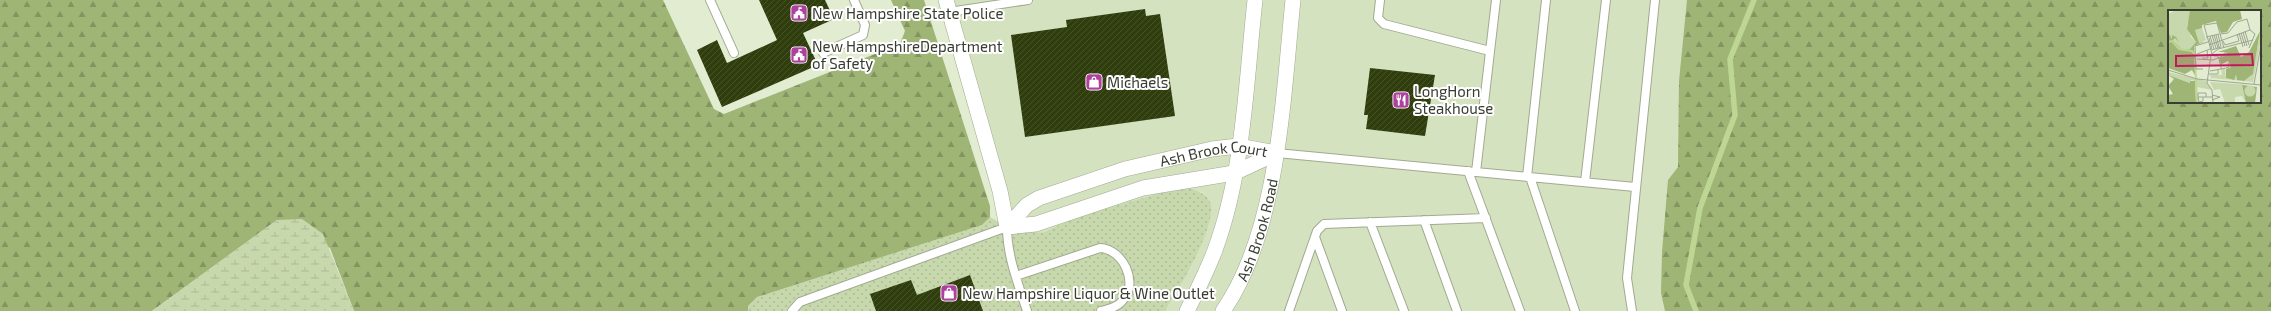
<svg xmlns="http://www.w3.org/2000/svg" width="2271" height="311" viewBox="0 0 2271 311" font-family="'Exo 2',sans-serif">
<defs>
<pattern id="grass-dots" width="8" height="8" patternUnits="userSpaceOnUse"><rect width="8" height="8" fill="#c8d8ad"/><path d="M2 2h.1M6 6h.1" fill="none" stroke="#adba95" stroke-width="1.8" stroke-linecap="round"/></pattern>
<pattern id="forest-firs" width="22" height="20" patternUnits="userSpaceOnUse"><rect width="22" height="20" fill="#9fb575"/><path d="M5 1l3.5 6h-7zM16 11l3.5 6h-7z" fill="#839461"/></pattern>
<pattern id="wetland-marsh" width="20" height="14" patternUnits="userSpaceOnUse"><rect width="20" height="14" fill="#c8d8ad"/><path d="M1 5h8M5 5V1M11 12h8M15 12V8" fill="none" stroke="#adba95"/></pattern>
<pattern id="building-hatch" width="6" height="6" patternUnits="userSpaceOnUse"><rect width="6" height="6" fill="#303e0e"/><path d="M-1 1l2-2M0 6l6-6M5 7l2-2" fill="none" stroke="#465229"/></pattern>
</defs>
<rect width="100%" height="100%" fill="#e2ecd1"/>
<!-- built -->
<path fill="#d5e2c0" d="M 946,0 L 1754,0 L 1696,311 L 1165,311 L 1178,292 L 1211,214 L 1210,202 L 1203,193 L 1191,188 L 1160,193 L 1077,217 L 1042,233 L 1007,227 Z"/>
<!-- grass -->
<path fill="url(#grass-dots)" d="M 1191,188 C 1198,191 1206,194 1210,202 C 1219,223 1177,292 1165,311 L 748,311 L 748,306 L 757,297 L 982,225 L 990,217 L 1007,227 L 1042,233 L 1077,217 L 1160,193 Z"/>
<!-- forest -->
<path fill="url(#forest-firs)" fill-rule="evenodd" d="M 0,0 L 663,0 L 714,109 L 724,114 L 900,44 L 905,31 L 891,0 L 924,0 L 990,206 L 990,217 L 982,225 L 757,297 L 748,306 L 748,311 L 354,311 L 330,248 L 277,220 L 152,311 L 0,311 Z
M 1687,0 L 2271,0 L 2271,311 L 1665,311 L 1661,293 L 1662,252 L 1668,180 L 1678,167 L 1679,81 ZM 2169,11 L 2260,11 L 2260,102 L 2169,102 Z"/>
<!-- wetland -->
<path fill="url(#wetland-marsh)" d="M 302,219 L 323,234 L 354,311 L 152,311 L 277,220 Z"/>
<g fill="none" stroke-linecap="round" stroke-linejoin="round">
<!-- stream -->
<path stroke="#bed694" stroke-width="5.5" d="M 1696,311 L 1686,285 L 1700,208 L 1735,115 L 1730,59 L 1754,0"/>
</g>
<!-- building -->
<path fill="url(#building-hatch)" d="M 759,0 L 825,0 L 834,19 L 803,33 L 818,65 L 722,107 L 697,50 L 717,40 L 727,63 L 777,40 Z
M 1145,9 L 1146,16 L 1160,14 L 1175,116 L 1025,137 L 1011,35 L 1067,27 L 1066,20 Z
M 1370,68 L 1435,75 L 1425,136 L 1366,129 L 1368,115 L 1364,115 Z
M 970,275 L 983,311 L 876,311 L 870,294 L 911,280 L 917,295 Z"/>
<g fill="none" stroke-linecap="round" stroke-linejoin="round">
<!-- service casing -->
<g stroke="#a1aa91" stroke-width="10">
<path id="service" d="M 710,0 L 734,53
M 1380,0 L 1378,18 L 1384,24 L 1490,51
M 949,12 L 1028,0
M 823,53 L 863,35 L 865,25 L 854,0
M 1277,153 L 1635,187
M 1468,171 L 1520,311
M 1476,172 L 1496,0
M 1527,177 L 1546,0
M 1530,177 L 1575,311
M 1585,182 L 1606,0
M 1424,220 L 1457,311
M 1370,222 L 1404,311
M 1315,237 L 1342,311
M 1016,276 L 1100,248 C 1123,249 1139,283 1123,300 C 1118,307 1109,309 1101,311
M 792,311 L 800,302 L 1007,227 C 1007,256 1018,283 1027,311
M 1289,311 L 1317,231 L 1324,224 L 1486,218
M 1632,311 L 1627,278 L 1655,0"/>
</g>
<!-- minor casing -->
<g stroke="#a1aa91" stroke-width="16">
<g id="minor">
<path d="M 946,0 L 1000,191 L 1007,227"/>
<path id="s1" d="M 1007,227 L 1027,205 L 1039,198 L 1125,169 L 1212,149 L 1238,146 L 1277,153"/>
<path d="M 1007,227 L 1036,224 L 1143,188 L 1234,173 L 1277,153"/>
<path d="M 1187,311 C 1197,291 1207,271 1215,250 C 1244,171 1246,82 1255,0"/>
<path id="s2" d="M 1223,311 C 1279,230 1283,96 1293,0"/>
</g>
</g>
<!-- service -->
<use href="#service" stroke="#fff" stroke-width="8"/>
<!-- minor -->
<use href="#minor" stroke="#fff" stroke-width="15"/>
</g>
<!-- icons -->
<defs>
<g id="civic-square" transform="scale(0.9)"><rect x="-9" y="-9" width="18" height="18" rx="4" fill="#af419e" stroke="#fff"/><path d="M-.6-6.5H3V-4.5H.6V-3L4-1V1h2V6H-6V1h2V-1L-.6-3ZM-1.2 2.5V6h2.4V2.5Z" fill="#fff"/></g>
<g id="shop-square" transform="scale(0.9)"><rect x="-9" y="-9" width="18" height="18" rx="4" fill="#af419e" stroke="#fff"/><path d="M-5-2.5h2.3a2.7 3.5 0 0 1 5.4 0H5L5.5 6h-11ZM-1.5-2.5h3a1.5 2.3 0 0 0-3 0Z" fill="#fff"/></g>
<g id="restaurant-square" transform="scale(0.9)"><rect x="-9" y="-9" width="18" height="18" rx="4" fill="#af419e" stroke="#fff"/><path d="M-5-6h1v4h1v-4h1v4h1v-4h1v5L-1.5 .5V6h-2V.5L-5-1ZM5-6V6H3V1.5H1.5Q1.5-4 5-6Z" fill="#fff"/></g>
</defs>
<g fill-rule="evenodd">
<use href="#civic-square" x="799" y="13"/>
<use href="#civic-square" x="799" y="55"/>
<use href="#shop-square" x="1094" y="82"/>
<use href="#restaurant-square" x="1401" y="100"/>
<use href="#shop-square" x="949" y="293"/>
</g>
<g text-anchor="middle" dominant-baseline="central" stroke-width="4" stroke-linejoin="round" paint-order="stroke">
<!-- poi labels -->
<g font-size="15" fill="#383c31" stroke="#fff" text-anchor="start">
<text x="812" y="13">New Hampshire State Police</text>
<text x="812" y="46">New HampshireDepartment<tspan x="812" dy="17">of Safety</tspan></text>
<text x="1107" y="82">Michaels</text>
<text x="1414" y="91">LongHorn<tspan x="1414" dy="17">Steakhouse</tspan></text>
<text x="962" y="293">New Hampshire Liquor &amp; Wine Outlet</text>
</g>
<!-- street labels -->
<g font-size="15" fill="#383c31" stroke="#fff">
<text stroke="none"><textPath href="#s1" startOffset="225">Ash Brook Court</textPath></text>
<text stroke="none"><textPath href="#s2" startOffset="89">Ash Brook Road</textPath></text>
</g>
</g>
<!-- overview -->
<g transform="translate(2168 10)">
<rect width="93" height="93" fill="#e2ecd1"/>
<path d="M 8,0 L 23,1 L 19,16 L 23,27 L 28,32 L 22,39 L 13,39 L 0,23 L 0,4 ZM 93,15 L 93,29 L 89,52 L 85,72 L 43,68 L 42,65 L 54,65 L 53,59 L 57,59 L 58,68 L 64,70 L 67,65 L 69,70 L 76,71 L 85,64 ZM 34,18 L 38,30 L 31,33 L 27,20 ZM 0,62 L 38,71 L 44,80 L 29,77 L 29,93 L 27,71 L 23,70 L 23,73 L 0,65 ZM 42,72 L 81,75 L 74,76 L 78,93 L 74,86 L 67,87 L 67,93 L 57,93 L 52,79 L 46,80 Z" fill="#c8d8ad"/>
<path d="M 22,0 L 72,0 L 74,9 L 65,12 L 59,22 L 53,23 L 48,11 L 34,15 L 34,18 L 27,20 L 31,33 L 38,31 L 26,36 L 28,67 L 24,60 L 17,64 L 0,58 L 0,22 L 4,29 L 4,25 L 8,27 L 11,32 L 7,28 L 5,30 L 13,39 L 22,39 L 28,32 L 19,19 ZM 92,21 L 85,64 L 76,71 L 69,70 L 68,65 L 66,70 L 58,68 L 58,59 L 63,57 L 60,51 L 54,54 L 54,57 L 51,48 L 59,45 L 58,42 L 50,42 L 68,36 L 73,47 L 81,42 ZM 0,65 L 22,73 L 22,71 L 27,71 L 28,93 L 0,93 L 0,85 L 5,84 L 0,76 L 6,69 ZM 74,75 L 89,77 L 87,93 L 78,93 Z" fill="#9fb575"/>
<path d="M76.5 81a5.5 5.5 0 1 1 11 0a5.5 5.5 0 1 1-11 0Z" fill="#c8d8ad"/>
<path fill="none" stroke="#bed694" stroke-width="2" d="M 0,32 L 4,31 L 11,39 L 24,41 L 27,45M 27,49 L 29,93"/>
<path fill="none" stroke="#9ea691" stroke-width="1" d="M 77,21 L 81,35M 75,22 L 79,36M 71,23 L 75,37M 73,23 L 77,36M 52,24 L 60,23 L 69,12 L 79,9 L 82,20 L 87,24 L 81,38M 44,25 L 48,38M 46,25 L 50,38M 48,25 L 51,37M 42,26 L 46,39M 38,27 L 51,24M 41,28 L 44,40 L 53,37 L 50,24M 55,31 L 57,35 L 71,31 L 69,24M 41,35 L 82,20M 29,44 L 42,39M 44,44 L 36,15 L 49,13 L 56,38M 50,46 L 46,46 L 49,44 L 50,46 L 50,47 L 51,49 L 53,57 L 53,59M 34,48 L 40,48 L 39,40M 29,49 L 45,50 L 57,45 L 57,42M 35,59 L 28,59 L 27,36 L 40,32M 0,60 L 29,69 L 93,75M 42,61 L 58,58 L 61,57 L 60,53M 41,64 L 50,64 L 50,59M 86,74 L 93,35M 30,87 L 31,92 L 35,91 L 35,87M 38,87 L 38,83 L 30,83 L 30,87 L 44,87M 44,90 L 52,87 L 44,85M 45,93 L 44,80 L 39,73 L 43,45 L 50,39 L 85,30"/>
<path fill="#c2185b" fill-opacity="0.15" stroke="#c2185b" stroke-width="2" d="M 84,44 L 85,55 L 8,56 L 8,46 Z"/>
<rect width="93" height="93" fill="none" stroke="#383c31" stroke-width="2"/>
</g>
</svg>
